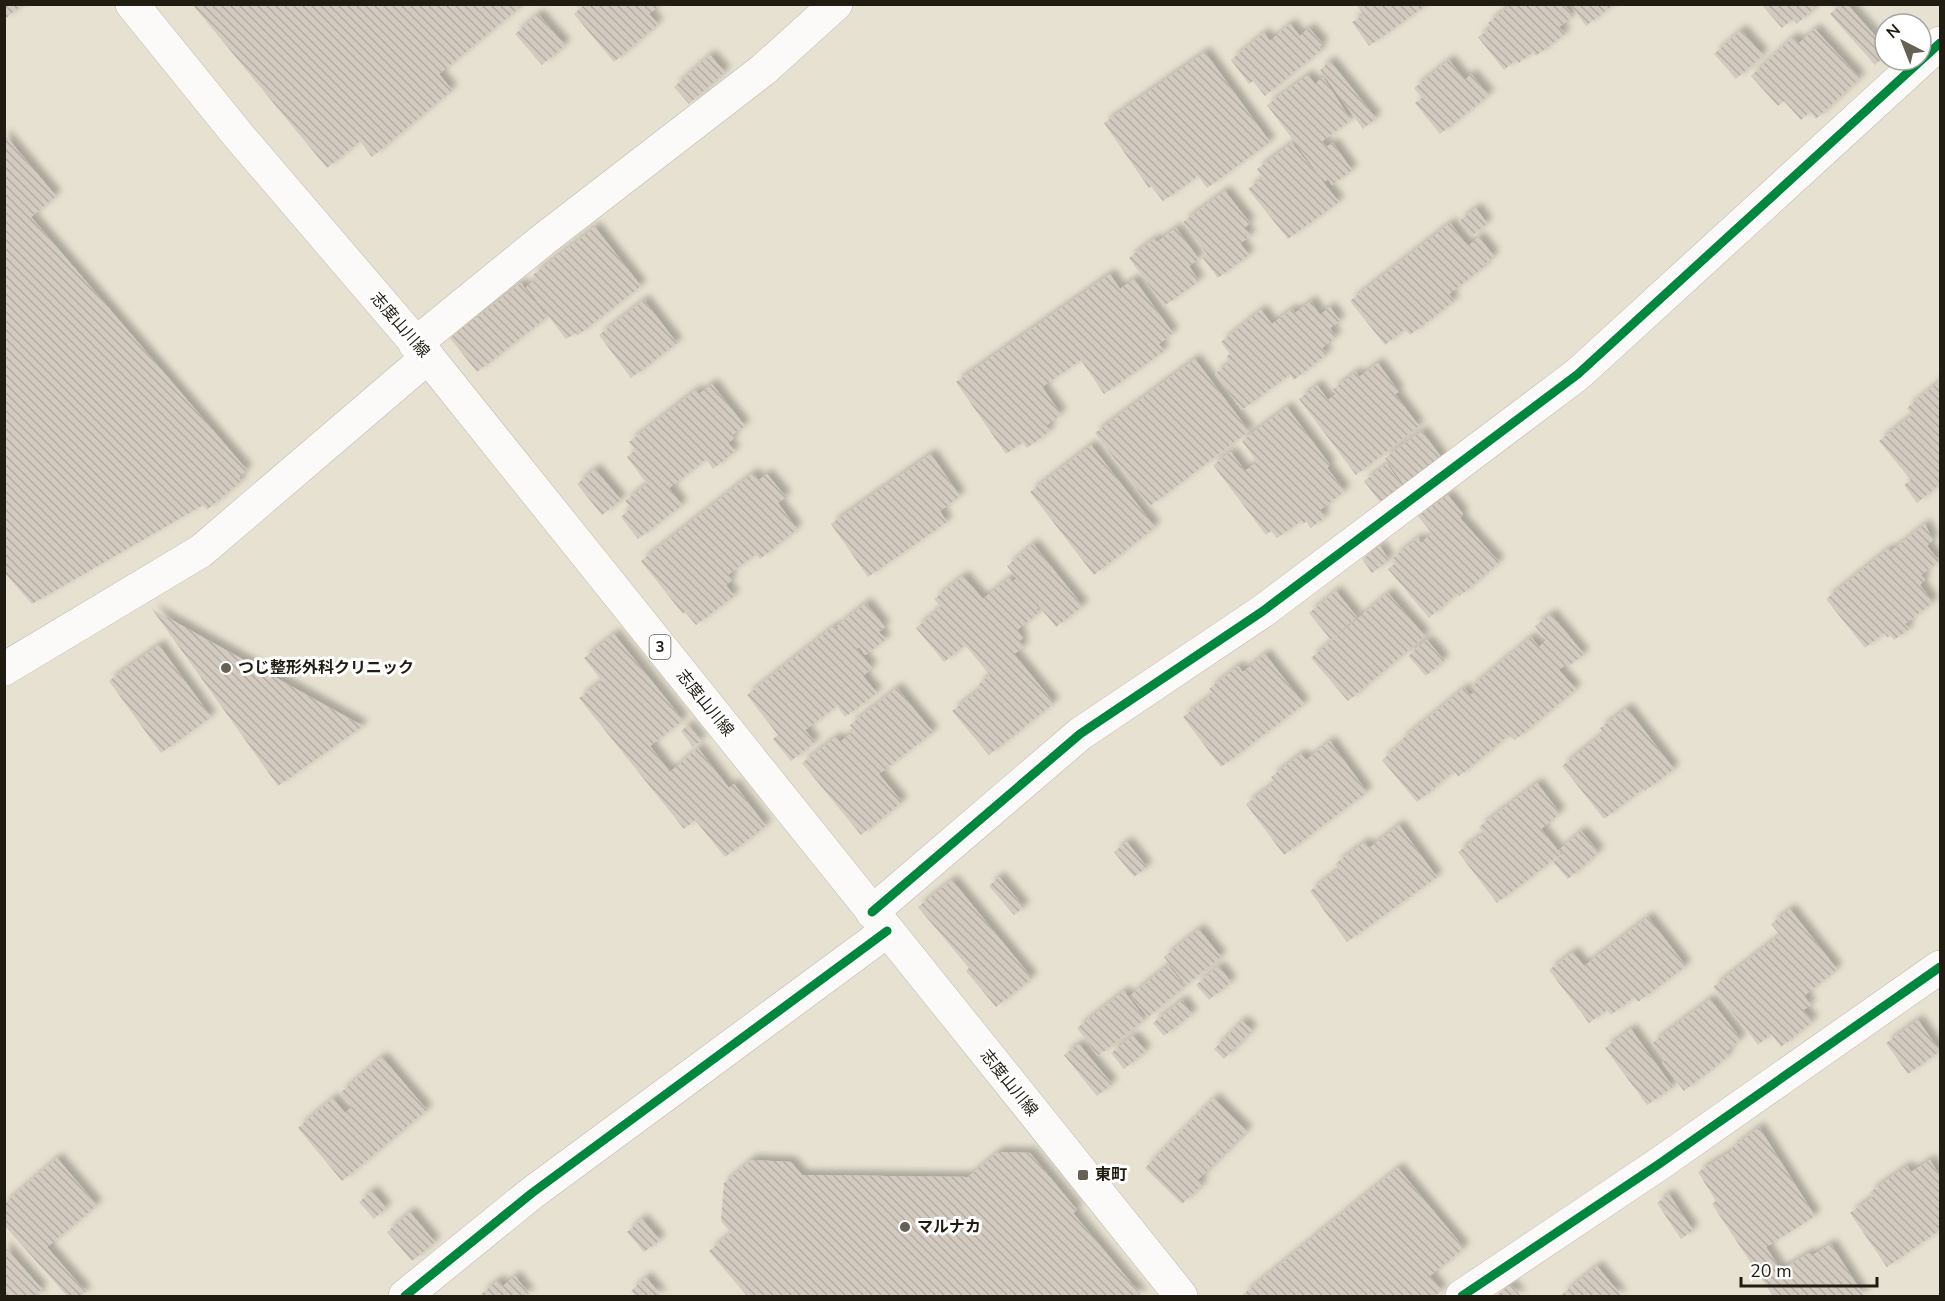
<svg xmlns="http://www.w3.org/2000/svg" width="1945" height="1301" viewBox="0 0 1945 1301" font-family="'Nunito Sans','Noto Sans JP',sans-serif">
<defs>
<pattern id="building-back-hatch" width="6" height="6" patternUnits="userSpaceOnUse" patternTransform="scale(1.5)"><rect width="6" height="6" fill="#d3cac0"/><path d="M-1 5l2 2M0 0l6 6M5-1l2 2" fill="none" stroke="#b5ada4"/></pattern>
<filter id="shadow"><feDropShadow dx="5.5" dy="-5.5" stdDeviation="3" flood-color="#0004"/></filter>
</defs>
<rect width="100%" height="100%" fill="#e7e1d1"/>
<!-- building -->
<path fill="url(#building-back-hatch)" filter="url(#shadow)" d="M 4,4 L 23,4 L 4,20 Z
M 192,4 L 516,4 L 519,8 L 439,74 L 452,90 L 372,157 L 360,141 L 327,168 Z
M 585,4 L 661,4 L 649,14 L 658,24 L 614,62 L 574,14 Z
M 1356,4 L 1428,4 L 1369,46 L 1352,22 L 1364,15 Z
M 1512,4 L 1564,4 L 1573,16 L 1559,27 L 1565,34 L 1536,56 L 1533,52 L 1519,63 L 1516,60 L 1504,70 L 1478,37 L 1491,28 L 1488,23 Z
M 1570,4 L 1614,4 L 1586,26 Z
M 1761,4 L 1814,4 L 1816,6 L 1797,24 L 1793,19 L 1782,28 Z
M 1841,4 L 1847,4 L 1885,47 L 1885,56 L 1875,65 L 1830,14 Z
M 538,14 L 565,45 L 542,65 L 515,34 Z
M 1290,24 L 1300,36 L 1309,28 L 1323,44 L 1319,47 L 1321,50 L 1265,96 L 1253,81 L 1249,84 L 1231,60 L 1264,33 L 1270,41 Z
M 1815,29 L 1860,78 L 1816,119 L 1810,112 L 1801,120 L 1784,101 L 1778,106 L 1751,76 L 1793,37 L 1799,43 Z
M 1741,30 L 1763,55 L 1736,79 L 1714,54 Z
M 1205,52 L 1270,142 L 1207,188 L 1198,176 L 1163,201 L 1151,186 L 1149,188 L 1104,123 Z
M 710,55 L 725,72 L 689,104 L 674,87 Z
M 1449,60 L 1465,80 L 1471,74 L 1489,95 L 1440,134 L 1415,103 L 1422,98 L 1414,88 Z
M 1330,61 L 1376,118 L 1363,129 L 1320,70 Z
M 1308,75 L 1315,84 L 1323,77 L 1351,120 L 1322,141 L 1326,147 L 1333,143 L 1352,170 L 1332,185 L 1328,179 L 1324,182 L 1267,105 Z
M 4,134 L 56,196 L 31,217 L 247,470 L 239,477 L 241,481 L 207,510 L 203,505 L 32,604 L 4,572 Z
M 1292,143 L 1339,202 L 1288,239 L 1248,189 L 1263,178 L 1257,169 Z
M 1225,191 L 1250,223 L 1244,228 L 1251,236 L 1240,243 L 1249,255 L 1218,278 L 1202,257 L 1207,254 L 1183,222 Z
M 1476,208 L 1487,223 L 1472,236 L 1459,221 Z
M 1450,223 L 1468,246 L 1479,237 L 1494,256 L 1484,265 L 1485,266 L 1449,294 L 1454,301 L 1410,335 L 1405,329 L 1385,345 L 1350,301 Z
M 595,227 L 641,286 L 578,335 L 576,333 L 566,339 L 526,287 L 536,280 L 533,275 Z
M 1176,228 L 1199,259 L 1189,266 L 1199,281 L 1164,306 L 1129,258 L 1154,239 L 1157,242 Z
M 1110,274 L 1120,289 L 1134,279 L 1173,333 L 1159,344 L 1164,351 L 1104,394 L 1081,360 L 1042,387 L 1061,414 L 1046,426 L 1050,431 L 1027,448 L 1023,442 L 1006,454 L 956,382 Z
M 521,283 L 547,317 L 477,372 L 450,338 Z
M 644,300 L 677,343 L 631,378 L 599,335 Z
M 1311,301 L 1320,315 L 1330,307 L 1340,321 L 1330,328 L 1336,337 L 1322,348 L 1327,354 L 1294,380 L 1290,374 L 1242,410 L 1215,374 L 1230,362 L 1226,357 L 1230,354 L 1221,342 L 1261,310 L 1272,324 L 1292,309 L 1295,313 Z
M 1195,359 L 1249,431 L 1150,506 L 1095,433 Z
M 1378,363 L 1399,392 L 1395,394 L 1419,426 L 1356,475 L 1299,399 L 1317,385 L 1328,400 L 1336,394 L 1332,390 L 1356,372 L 1359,377 Z
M 1940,381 L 1940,484 L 1917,503 L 1904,485 L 1911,480 L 1879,441 L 1912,415 L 1907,408 Z
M 712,384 L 745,426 L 732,435 L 734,438 L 728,443 L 735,451 L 713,469 L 706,459 L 669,488 L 682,505 L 638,539 L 621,517 L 631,508 L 625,501 L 647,484 L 627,457 L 635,450 L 629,442 L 696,390 L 699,394 Z
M 1287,407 L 1330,465 L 1327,468 L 1345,491 L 1320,510 L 1325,517 L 1311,528 L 1306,521 L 1303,524 L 1301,521 L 1277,538 L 1271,531 L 1266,535 L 1213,465 L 1231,452 L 1245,471 L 1257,462 L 1242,441 Z
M 1422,431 L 1444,461 L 1406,488 L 1385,458 Z
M 1091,445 L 1155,527 L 1094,575 L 1030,492 Z
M 931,454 L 960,496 L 940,511 L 947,522 L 868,577 L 831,524 Z
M 1387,464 L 1405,489 L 1383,506 L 1364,481 Z
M 595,469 L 621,500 L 602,515 L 577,484 Z
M 753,473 L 759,480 L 767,474 L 786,497 L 778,503 L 797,529 L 760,559 L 756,554 L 728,575 L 732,580 L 726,585 L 734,596 L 696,625 L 685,612 L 683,614 L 641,561 Z
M 1448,495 L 1463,514 L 1460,518 L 1499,562 L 1460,596 L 1457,593 L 1429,618 L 1388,569 L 1397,562 L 1393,558 L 1418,538 L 1421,543 L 1432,533 L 1418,516 Z
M 1925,524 L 1933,540 L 1927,546 L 1939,561 L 1921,575 L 1925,580 L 1920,585 L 1933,602 L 1905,624 L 1909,629 L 1894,640 L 1890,635 L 1888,638 L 1884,633 L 1865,648 L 1826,599 L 1888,549 L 1890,552 Z
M 1033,544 L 1083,606 L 1056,627 L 1039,606 L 1036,610 L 1038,613 L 1017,630 L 1023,638 L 1019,641 L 1024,647 L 1014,654 L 1054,703 L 989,755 L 952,711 L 980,689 L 977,686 L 990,675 L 965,645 L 944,662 L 916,628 L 941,607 L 934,599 L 963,576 L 983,599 L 1009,578 L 1012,582 L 1016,579 L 1036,603 L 1007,566 Z
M 1380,546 L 1389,560 L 1372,573 L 1362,559 Z
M 1336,591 L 1357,617 L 1331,640 L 1309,613 Z
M 1388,593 L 1425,636 L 1348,701 L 1311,658 Z
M 866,603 L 885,627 L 879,632 L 886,639 L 865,655 L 859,647 L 857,649 L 872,668 L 863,676 L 877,693 L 845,717 L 837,706 L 805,730 L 815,742 L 791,761 L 773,739 L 778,735 L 747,695 L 834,626 L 836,629 L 839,628 L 837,626 Z
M 152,609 L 363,726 L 278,786 Z
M 1551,614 L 1584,654 L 1569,666 L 1566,664 L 1559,670 L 1576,689 L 1515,740 L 1509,735 L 1458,777 L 1454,771 L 1417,802 L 1382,760 L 1403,742 L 1401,740 L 1464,688 L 1470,695 L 1473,693 L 1490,711 L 1470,688 L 1531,637 L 1539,647 L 1546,640 L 1535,626 Z
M 614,634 L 683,720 L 650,746 L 670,772 L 698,748 L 729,788 L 734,784 L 766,826 L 725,857 L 695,820 L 684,829 L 579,698 L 602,681 L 584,658 Z
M 1427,640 L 1444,660 L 1426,676 L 1408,656 Z
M 159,645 L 211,717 L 161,753 L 109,681 Z
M 1265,654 L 1304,704 L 1221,767 L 1183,717 L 1213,694 L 1209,689 L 1238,666 L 1243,672 Z
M 897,688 L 933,732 L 879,774 L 902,802 L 861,835 L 802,763 L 836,737 L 840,742 L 854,731 L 850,725 Z
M 1627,708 L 1674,769 L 1645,791 L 1644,788 L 1604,819 L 1562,766 L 1604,733 L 1600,728 Z
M 688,725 L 701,741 L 693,747 L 681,731 Z
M 1330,741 L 1367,792 L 1284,855 L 1246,804 L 1276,782 L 1271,777 L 1301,754 L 1306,760 Z
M 1537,783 L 1560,813 L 1541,829 L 1561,854 L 1497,903 L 1458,852 L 1484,833 L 1479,827 Z
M 1399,825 L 1437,877 L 1347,942 L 1310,891 L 1339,869 L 1335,864 L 1365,842 L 1369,848 Z
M 1581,831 L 1599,852 L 1568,879 L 1553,862 L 1565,852 L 1562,853 L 1559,850 Z
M 1127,842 L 1147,867 L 1134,877 L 1114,852 Z
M 999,877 L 1024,907 L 1014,915 L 989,886 Z
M 952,880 L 1032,978 L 996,1007 L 966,971 L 969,968 L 918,907 Z
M 1790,909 L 1837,969 L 1804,996 L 1811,1005 L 1803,1010 L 1813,1021 L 1781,1047 L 1771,1034 L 1758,1045 L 1713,987 L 1780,935 L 1771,924 Z
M 1648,917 L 1686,966 L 1638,1002 L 1634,997 L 1611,1015 L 1607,1010 L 1589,1023 L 1549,970 L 1573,952 L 1584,966 Z
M 1199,929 L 1221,957 L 1186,985 L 1164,957 Z
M 1168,965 L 1185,986 L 1148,1017 L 1130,996 Z
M 1219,966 L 1231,982 L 1209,1000 L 1196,985 Z
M 1124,991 L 1145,1019 L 1098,1056 L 1077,1028 Z
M 1710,999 L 1741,1039 L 1726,1052 L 1728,1056 L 1684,1091 L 1662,1063 L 1665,1060 L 1652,1043 Z
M 1182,1000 L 1192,1014 L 1164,1036 L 1153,1023 Z
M 1918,1020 L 1940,1051 L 1908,1074 L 1886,1043 Z
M 1242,1021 L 1252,1030 L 1224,1059 L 1214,1049 Z
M 1631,1029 L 1673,1087 L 1647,1105 L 1605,1048 Z
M 1133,1036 L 1146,1051 L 1124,1069 L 1111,1053 Z
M 1079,1044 L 1112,1084 L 1097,1096 L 1064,1055 Z
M 382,1057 L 427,1110 L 342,1181 L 298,1128 L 333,1098 L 345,1113 L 352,1107 L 340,1093 Z
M 1214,1098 L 1247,1131 L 1198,1180 L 1203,1184 L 1182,1204 L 1145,1168 Z
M 1759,1127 L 1815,1216 L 1766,1247 L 1781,1270 L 1809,1253 L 1811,1256 L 1831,1244 L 1864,1296 L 1773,1296 L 1712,1204 L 1716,1201 L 1698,1172 L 1732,1151 L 1731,1149 Z
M 998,1152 L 1030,1153 L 1077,1210 L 1073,1213 L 1142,1296 L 747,1296 L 709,1251 L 731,1233 L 721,1221 L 724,1183 L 751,1160 L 791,1162 L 802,1175 L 968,1177 Z
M 57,1158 L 97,1205 L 47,1247 L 86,1292 L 80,1296 L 67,1296 L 4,1225 L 4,1204 Z
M 1930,1160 L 1940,1176 L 1940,1230 L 1887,1267 L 1850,1213 L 1873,1197 L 1870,1192 L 1907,1166 L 1911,1172 Z
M 1398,1168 L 1464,1248 L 1430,1276 L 1442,1291 L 1434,1296 L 1241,1296 Z
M 372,1191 L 386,1208 L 374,1219 L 359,1202 Z
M 1669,1194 L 1693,1230 L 1681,1239 L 1657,1203 Z
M 410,1212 L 435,1242 L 412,1261 L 387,1232 Z
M 642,1219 L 660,1240 L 644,1252 L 627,1232 Z
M 4,1246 L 42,1289 L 38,1292 L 41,1296 L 4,1296 Z
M 1597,1266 L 1621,1295 L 1619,1296 L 1560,1296 Z
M 515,1276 L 529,1294 L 527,1296 L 479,1296 L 498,1280 L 503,1286 Z
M 646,1277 L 661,1295 L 658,1296 L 636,1296 L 631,1291 Z
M 1510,1284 L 1521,1296 L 1496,1296 Z"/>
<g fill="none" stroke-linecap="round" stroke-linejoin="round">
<!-- minor casing -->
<g stroke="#beb9ac" stroke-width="34">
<path id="minor" d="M 415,344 L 544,239 L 763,70 L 836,4
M 4,669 L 201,551 L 428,357
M 872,912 L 1080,734 L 1263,611 L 1578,374 L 1940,43
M 405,1296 L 532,1193 L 887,931
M 1462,1296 L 1659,1164 L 1940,967"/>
</g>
<!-- major casing -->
<g stroke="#beb9ac" stroke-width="34">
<path id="major" d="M 132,4 L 238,135 L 428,357 L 1181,1296"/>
</g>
<!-- minor -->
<use href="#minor" stroke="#fbfaf8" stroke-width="33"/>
<!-- major -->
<use href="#major" stroke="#fbfaf8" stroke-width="33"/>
<!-- cycleway casing -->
<g stroke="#fff" stroke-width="13">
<path id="cycleway" d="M 872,912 L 1080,734 L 1263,611 L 1578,374 L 1940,43
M 405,1296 L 532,1193 L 887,931
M 1462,1296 L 1659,1164 L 1940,967"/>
</g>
<!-- cycleway -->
<use href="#cycleway" stroke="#00873e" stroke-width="9"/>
</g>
<!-- markers -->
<g fill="#666154" stroke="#fff" stroke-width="2">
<circle cx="226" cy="668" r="6"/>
<rect x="1077" y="1169" width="12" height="12" rx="3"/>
<circle cx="905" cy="1227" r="6"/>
</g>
<g text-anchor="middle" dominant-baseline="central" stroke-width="6" stroke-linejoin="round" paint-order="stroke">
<!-- shield labels -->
<rect fill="#fff" stroke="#646058" stroke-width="1.5" x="649.5" y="635" width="21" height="24" rx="4.5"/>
<g font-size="15" font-weight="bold" fill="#211c11">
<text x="660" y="647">3</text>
</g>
<!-- street labels -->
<g font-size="16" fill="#211c11" stroke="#fff">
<text transform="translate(400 325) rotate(49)">志度山川線</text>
<text transform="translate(705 703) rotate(51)">志度山川線</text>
<text transform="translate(1009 1083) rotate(51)">志度山川線</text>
</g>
<!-- poi labels -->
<g font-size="16" font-weight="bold" fill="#211c11" stroke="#fff" text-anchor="start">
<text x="238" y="668">つじ整形外科クリニック</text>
<text x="1095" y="1175">東町</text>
<text x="917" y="1227">マルナカ</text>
</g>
</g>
<!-- border -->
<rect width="1945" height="1301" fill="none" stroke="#211c11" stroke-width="12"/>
<!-- north arrow -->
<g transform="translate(1903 42) rotate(318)"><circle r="28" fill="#ffffff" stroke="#a6a4a0" stroke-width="1.5"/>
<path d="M0-4.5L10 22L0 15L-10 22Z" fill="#666154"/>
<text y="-9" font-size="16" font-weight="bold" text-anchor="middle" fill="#211c11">N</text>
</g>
<!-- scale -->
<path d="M1741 1277v9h136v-9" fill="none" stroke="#211c11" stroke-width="3"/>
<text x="1750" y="1277" font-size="18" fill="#211c11" stroke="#ffffff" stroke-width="4.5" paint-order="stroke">20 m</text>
</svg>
